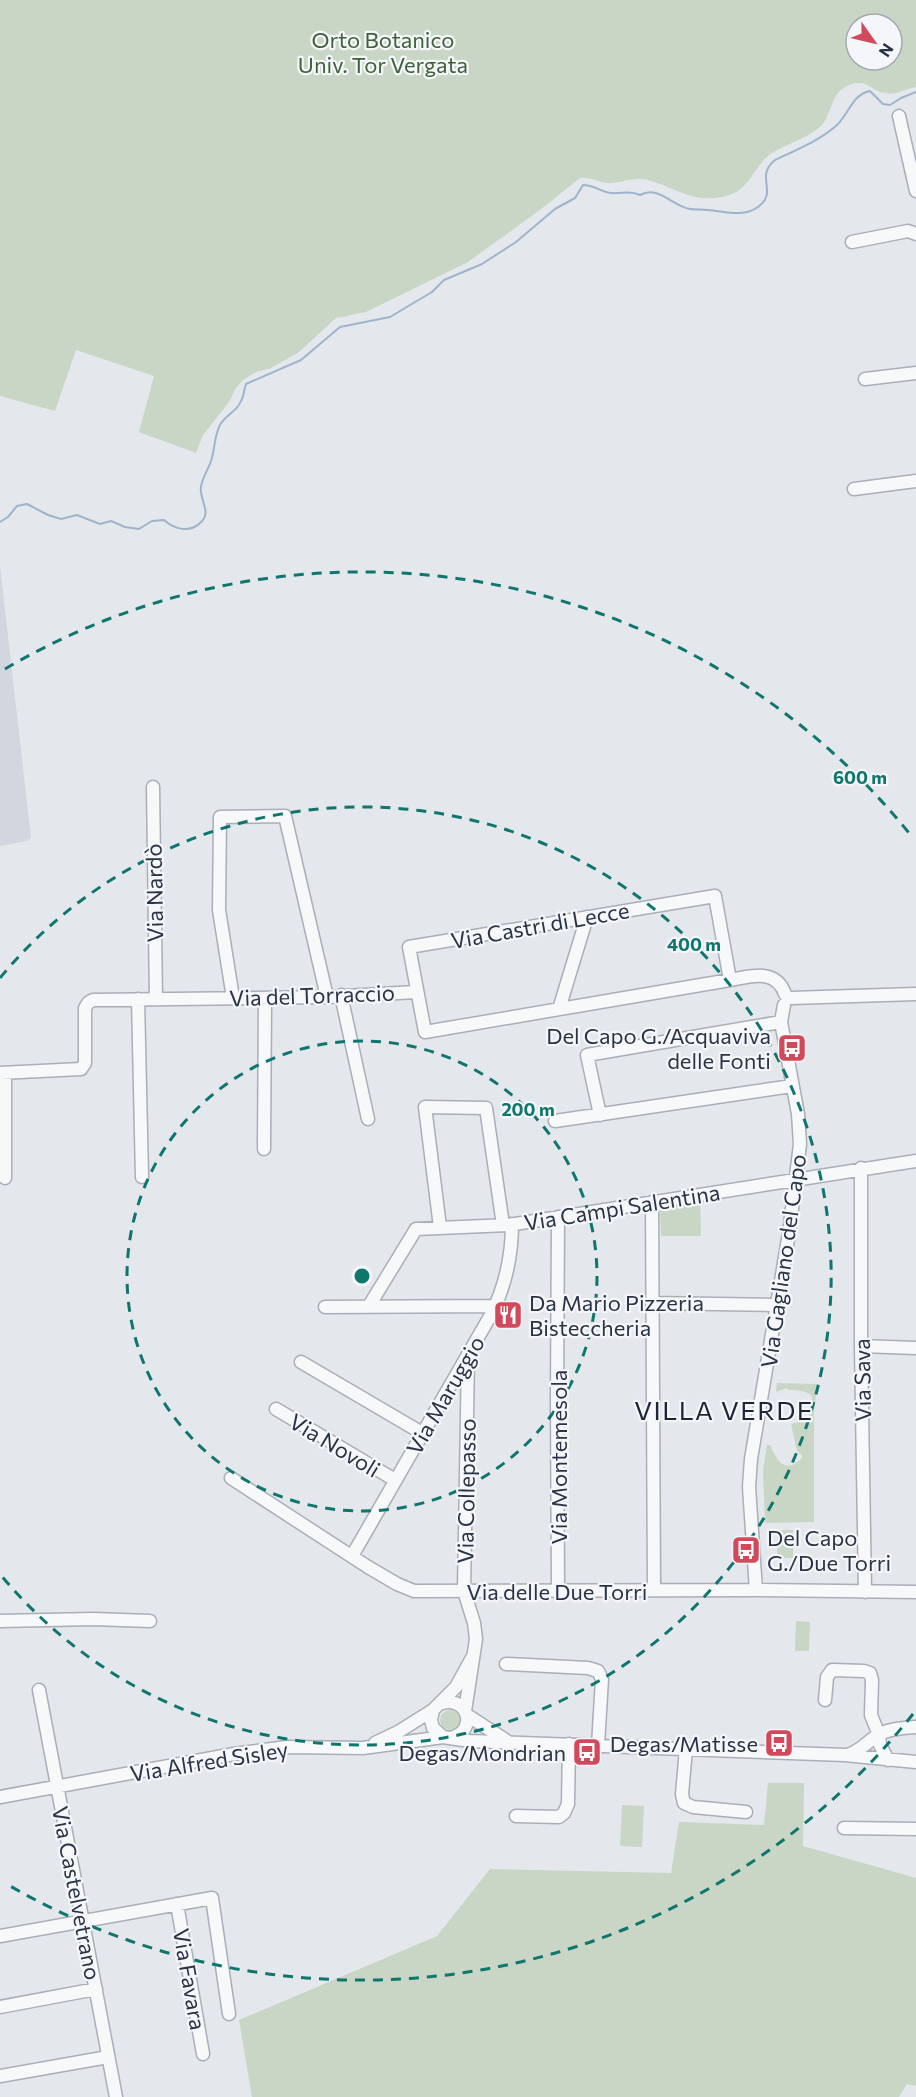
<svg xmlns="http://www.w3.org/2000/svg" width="916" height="2097" viewBox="0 0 916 2097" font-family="Commissioner,sans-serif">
<rect width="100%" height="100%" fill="#e4e7ec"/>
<!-- built -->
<path fill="#d2d6de" d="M 0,566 L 31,838 L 27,841 L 0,846 Z"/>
<!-- green -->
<path fill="#c9d6c5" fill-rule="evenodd" d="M 0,0 L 916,0 L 916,87 C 906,89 896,95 885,93 C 871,91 866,77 847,86 C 830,94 832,116 820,127 C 805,140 784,144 768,156 C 751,171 749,192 722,197 C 692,203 674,187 648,180 C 634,176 621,184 607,183 C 598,182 590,177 580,178 L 540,210 L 468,262 L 366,312 L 336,318 L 299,352 L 271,368 L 256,372 L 243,380 L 236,388 L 229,402 L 203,435 L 196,453 L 139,432 L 154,376 L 76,350 L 55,411 L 0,396 ZM 856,24 L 892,24 L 892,60 L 856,60 Z
M 700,1201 L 701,1236 L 661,1236 L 660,1208 Z
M 777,1383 L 817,1384 L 814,1412 L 814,1522 L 765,1523 L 763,1470 L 767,1445 L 770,1445 C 777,1461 785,1475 802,1458 L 802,1455 L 797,1451 L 791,1424 L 800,1422 L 800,1420 L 808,1417 L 812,1405 L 812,1396 C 805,1390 796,1390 788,1390 L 787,1388 L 776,1392 Z
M 777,1530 L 793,1530 L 793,1558 L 777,1558 Z
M 796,1621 L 810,1622 L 809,1651 L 795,1651 Z
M440 1720a10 10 0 1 1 20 0a10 10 0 1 1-20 0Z
M 768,1783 L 804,1783 L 803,1846 L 916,1878 L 916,2086 L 907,2084 L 899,2097 L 252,2097 L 239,2020 L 437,1936 L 490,1869 L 671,1873 L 679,1822 L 764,1825 Z
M 622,1805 L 644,1806 L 642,1847 L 620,1846 Z"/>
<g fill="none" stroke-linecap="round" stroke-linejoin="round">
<!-- stream -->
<path stroke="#9fb4cc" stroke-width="2" d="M 0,522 L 8,517 L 17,506 L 27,504 L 48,515 L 61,519 L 77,515 L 100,524 L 111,521 L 125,527 L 139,529 L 152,521 L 164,520 C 174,529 190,534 201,522 C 212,512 199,499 201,487 C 202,478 208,470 211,461 C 215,450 214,436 220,425 C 225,415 237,412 241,401 C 244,396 244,389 246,384 L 301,360 L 340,327 L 390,317 L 432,292 L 444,280 L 482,264 L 516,242 L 555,209 L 575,198 L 583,185 C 594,185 601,192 611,193 C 622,194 629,190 640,195 C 659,185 672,206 690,209 C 696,210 702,209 708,210 C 724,211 743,218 758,207 C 779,192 754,177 775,160 C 794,151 823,139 838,124 C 849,113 853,94 870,91 L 883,104 L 890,105 L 901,98 L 916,92"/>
<!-- minor casing -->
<g stroke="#a9aeb7" stroke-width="15">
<path id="minor" d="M 899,116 L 916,191
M 852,242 L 908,231 L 916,234
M 865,379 L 916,373
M 854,489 L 916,481
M 153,787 L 156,999
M 730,980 L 715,896 L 409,947 L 425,1032 L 730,980 C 751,976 776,968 785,994
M 341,995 L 368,1119
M 233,998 L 219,910 L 220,817 L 285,816 L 327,997
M 791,998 L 916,994
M 138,999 L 142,1177
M 559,1009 L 587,917
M 0,1073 L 81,1069 L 85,1063 L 85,1008 L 88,1003 L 93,1000 L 327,997 L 416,992
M 600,1115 L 587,1055 L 781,1022
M 555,1121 L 792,1086
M 264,1149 L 265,998
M 861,1168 L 861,1346 L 865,1592
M 5,1178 L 5,1073
M 652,1202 L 654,1590
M 440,1227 L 425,1107 L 486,1108 L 503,1225
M 652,1303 L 777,1305
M 369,1306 L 416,1229 L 508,1225 L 916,1161
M 325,1307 L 495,1306
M 861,1346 L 916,1348
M 301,1362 L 422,1433
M 276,1409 L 395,1480
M 231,1478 L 368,1567 L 397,1584 L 414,1591 L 756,1590 L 916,1592
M 352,1556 L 492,1313 C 506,1284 512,1256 512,1224
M 558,1590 L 557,1400 L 558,1217
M 756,1590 L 749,1487 L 751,1459 L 789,1233 L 800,1144 L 798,1114 L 781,1022 L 784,1005
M 0,1621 L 93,1619 L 150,1621
M 472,1658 L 456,1687 L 433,1710 L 431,1720 L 433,1728 L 443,1737 L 470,1741 L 845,1755 L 916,1762
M 506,1664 L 588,1668 L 598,1671 L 602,1679 L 598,1745
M 39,1690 L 116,2097
M 825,1700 L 827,1677 L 832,1670 L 864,1671 L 870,1673 L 872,1680 L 871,1715 L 879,1735 L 880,1745 L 888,1760
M 439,1704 C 467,1693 480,1731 450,1738
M 465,1711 L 476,1639 L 474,1623 L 464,1591 L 468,1357
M 467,1715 L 507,1741
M 375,1743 L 398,1732 L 433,1710
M 686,1749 L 682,1794 L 684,1803 L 693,1807 L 746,1812
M 847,1755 C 859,1752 865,1744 875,1737 C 886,1729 902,1728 916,1727
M 0,1797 L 234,1754 L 287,1747 L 363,1748 L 443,1737
M 516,1816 L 559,1817 L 564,1813 L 568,1804 L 569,1744
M 844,1828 L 916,1829
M 177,1904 L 203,2054
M 0,1936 L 212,1898 L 229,2014
M 0,2007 L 96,1989
M 0,2076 L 108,2057"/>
</g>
<!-- minor -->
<use href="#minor" stroke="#f7f8fa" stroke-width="12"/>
</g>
<!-- distance rings -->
<g fill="none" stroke="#0f766e" stroke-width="3" stroke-dasharray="10 8">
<circle cx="362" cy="1276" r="235"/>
<path d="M0 978A469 469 0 1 1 0 1574"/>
<path d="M913 1714A704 704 0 0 1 5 1883M5 669A704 704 0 0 1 913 838"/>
</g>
<!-- icons -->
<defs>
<g id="bus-square" transform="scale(1.5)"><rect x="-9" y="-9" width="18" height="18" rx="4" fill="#d1495b" stroke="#f4f6f9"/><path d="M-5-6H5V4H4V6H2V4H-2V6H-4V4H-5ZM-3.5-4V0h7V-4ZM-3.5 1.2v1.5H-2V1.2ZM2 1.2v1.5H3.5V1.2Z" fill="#fff"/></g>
<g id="restaurant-square" transform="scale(1.5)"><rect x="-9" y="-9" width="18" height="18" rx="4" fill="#d1495b" stroke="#f4f6f9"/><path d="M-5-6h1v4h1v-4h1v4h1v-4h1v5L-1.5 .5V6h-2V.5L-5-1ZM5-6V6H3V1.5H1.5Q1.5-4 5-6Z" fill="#fff"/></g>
</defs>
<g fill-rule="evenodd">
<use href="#bus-square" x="792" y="1048"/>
<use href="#restaurant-square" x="508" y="1315"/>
<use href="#bus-square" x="746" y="1550"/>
<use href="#bus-square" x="779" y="1743"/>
<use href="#bus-square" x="587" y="1752"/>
</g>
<g text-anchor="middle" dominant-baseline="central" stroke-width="4.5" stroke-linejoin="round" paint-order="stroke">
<!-- park labels -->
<g font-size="22" fill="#3f6138" stroke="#f4f6f9">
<text x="383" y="39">Orto Botanico<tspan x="383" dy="25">Univ. Tor Vergata</tspan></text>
</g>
<!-- street labels -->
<g font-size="22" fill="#2b3445" stroke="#f4f6f9">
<text transform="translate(154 893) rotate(-91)">Via Nardò</text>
<text transform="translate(540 925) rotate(-10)">Via Castri di Lecce</text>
<text transform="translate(312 995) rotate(-2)">Via del Torraccio</text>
<text transform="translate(622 1207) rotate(-9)">Via Campi Salentina</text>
<text transform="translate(783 1261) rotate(-82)">Via Gagliano del Capo</text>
<text transform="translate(862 1380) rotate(-91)">Via Sava</text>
<text transform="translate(445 1395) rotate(-60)">Via Maruggio</text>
<text transform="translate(335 1445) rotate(31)">Via Novoli</text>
<text transform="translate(558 1457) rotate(-90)">Via Montemesola</text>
<text transform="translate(466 1491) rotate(-89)">Via Collepasso</text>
<text x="557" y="1591">Via delle Due Torri</text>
<text transform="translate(209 1761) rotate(-9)">Via Alfred Sisley</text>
<text transform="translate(77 1893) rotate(79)">Via Castelvetrano</text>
<text transform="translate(190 1979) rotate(80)">Via Favara</text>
</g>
<!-- poi labels -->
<g font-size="22" fill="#2b3445" stroke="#f4f6f9" text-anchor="end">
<text x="771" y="1035">Del Capo G./Acquaviva<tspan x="771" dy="25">delle Fonti</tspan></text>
<text x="529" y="1302" text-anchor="start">Da Mario Pizzeria<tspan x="529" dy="25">Bisteccheria</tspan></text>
<text x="767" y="1537" text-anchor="start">Del Capo<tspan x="767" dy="25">G./Due Torri</tspan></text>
<text x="758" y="1743">Degas/Matisse</text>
<text x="566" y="1752">Degas/Mondrian</text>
</g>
<!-- quarter labels -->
<g font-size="26" letter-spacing="1.5" fill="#1d2536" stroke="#f4f6f9">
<text x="724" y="1409">VILLA VERDE</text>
</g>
</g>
<circle cx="362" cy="1276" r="9" fill="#0f766e" stroke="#f4f6f9" stroke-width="3"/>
<g font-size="18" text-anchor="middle" font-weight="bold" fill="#0f766e" stroke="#f4f6f9" stroke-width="4.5" stroke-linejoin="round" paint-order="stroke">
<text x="860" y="784">600 m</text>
<text x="694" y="951">400 m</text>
<text x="528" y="1116">200 m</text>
</g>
<!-- north arrow -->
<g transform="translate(874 42) rotate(124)"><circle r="28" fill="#f4f6f9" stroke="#a4a8b1" stroke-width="1.5"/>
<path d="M0-4.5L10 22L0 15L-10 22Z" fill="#d1495b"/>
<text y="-9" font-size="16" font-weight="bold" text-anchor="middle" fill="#2b3445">N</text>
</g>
</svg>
